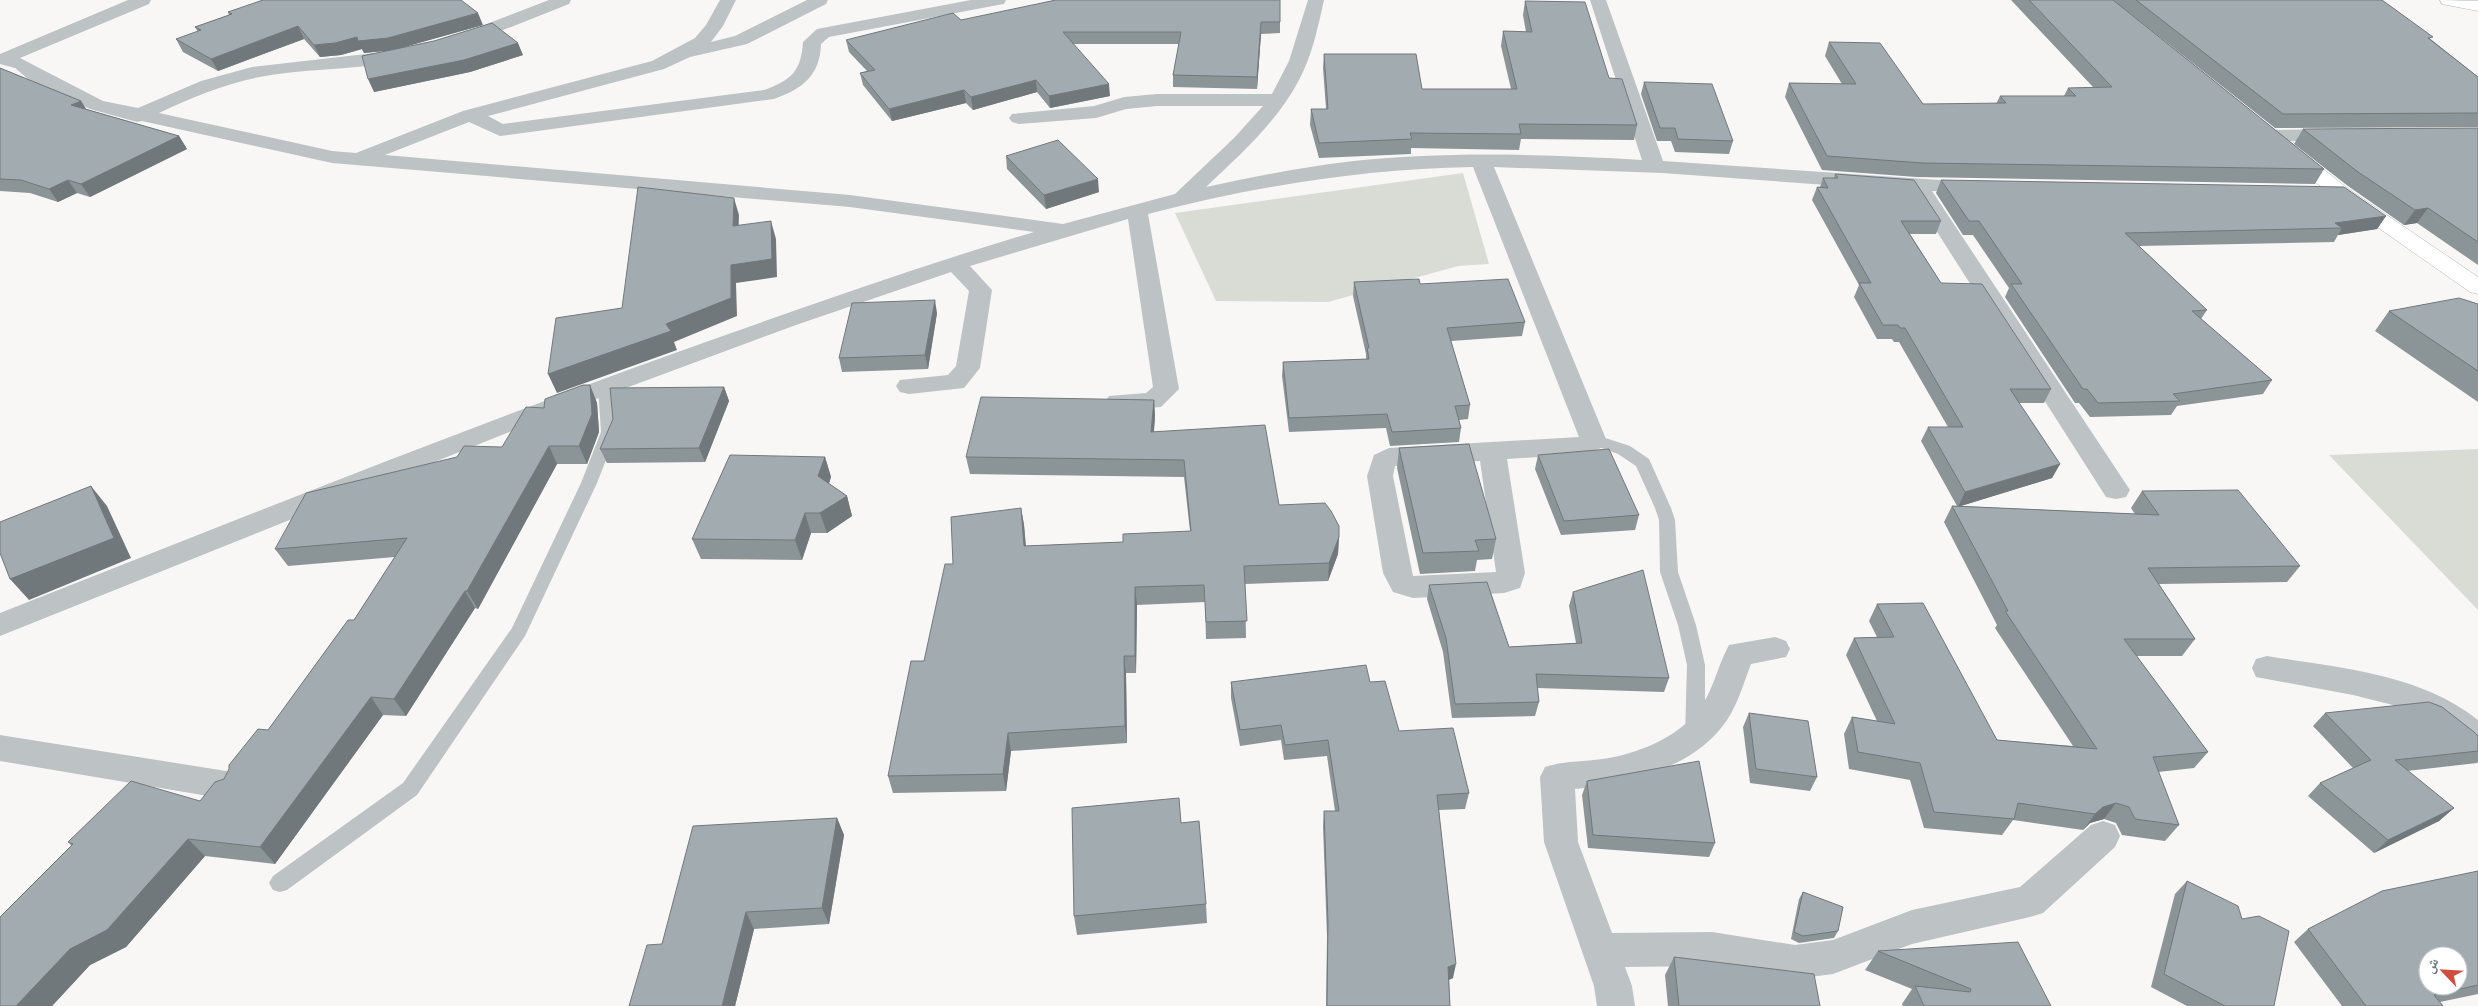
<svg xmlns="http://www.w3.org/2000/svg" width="2478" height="1006" viewBox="0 0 2478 1006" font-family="'Exo 2','Noto Naskh Arabic',sans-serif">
<rect width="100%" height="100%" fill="#f8f7f5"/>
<!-- green -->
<path fill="#d8dcd5" d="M 1463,173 L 1489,264 L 1458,266 L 1328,302 L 1216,301 L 1175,213 Z
M 2478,449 L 2478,610 L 2329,455 Z"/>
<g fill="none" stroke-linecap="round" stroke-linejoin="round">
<!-- secondary casing -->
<g stroke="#b0b7ba" stroke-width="1">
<path id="secondary" d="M 2440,0 L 2478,1 L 2478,11 L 2442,4 Z
M 2291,147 L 2298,149 L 2347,188 L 2478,277 L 2478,294 L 2470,292 L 2333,196 L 2284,157 L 2281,153 L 2284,149 Z"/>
</g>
<!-- lane -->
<path fill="#bdc2c5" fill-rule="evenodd" d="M 605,382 L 612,387 L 617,432 L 597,483 L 525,636 L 417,795 L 287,890 L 280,892 L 273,890 L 269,883 L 273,876 L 403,783 L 512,628 L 581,483 L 601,432 L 598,387 Z
M 1593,434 L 1630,446 L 1649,459 L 1671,508 L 1675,520 L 1678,572 L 1696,625 L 1705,665 L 1705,736 L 1702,742 L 1695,744 L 1688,742 L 1685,736 L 1687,665 L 1678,625 L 1660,572 L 1659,520 L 1655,508 L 1636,466 L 1618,454 L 1588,443 L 1585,439 L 1588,435 Z"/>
<!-- street -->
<path fill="#bdc2c5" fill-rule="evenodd" d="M 128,0 L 151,0 L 149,4 L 20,58 L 103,101 L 138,108 L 201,81 L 252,67 L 401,50 L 407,51 L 410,55 L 407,59 C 363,70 316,68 271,75 C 231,81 195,96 159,113 L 332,151 L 356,153 L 463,111 L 652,61 L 695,38 L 706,25 L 720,0 L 736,0 L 723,26 L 711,42 L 735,36 L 807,0 L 828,0 L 826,4 L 747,44 L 690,57 L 664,69 L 488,116 L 503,124 L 764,90 C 792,80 801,71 803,42 L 817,29 L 971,0 L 1006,0 L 1004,4 L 998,5 L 829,37 L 821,44 C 820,76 802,89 774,99 L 500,136 L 469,122 L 385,155 L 850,195 L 1063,224 L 1175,194 L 1234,138 L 1263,106 L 1157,106 L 1126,109 L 1096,118 L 1019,124 L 1012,122 L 1009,118 L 1012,114 L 1094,106 L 1124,97 L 1157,94 L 1272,94 L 1289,61 L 1308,0 L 1324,0 C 1318,27 1312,56 1299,80 C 1277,122 1240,155 1206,187 C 1252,177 1298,168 1345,162 C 1444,151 1543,154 1642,160 L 1590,0 L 1606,0 L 1663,161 L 1983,183 L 1986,187 L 1983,191 L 1976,193 L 1932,191 L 2130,490 L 2126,497 L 2116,499 L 2106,497 L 1911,191 L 1662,173 L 1494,167 L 1606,439 L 1601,448 L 1586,454 L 1507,459 L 1525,573 L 1520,588 L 1504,593 L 1413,598 L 1393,592 L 1383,573 L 1367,476 L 1374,455 L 1389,448 L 1579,437 L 1473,167 C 1362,169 1256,186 1148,214 L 1179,389 L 1161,407 L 1118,410 L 1109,408 L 1105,402 L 1109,396 L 1146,393 L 1153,387 L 1128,219 L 970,266 L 992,290 L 980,368 L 964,388 L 909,394 L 900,392 L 896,386 L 900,380 L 948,375 L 956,366 L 969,291 L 951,272 L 796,325 L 537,421 L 0,636 L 0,613 C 234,521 467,427 703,343 C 813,304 923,265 1034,232 L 850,207 L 332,163 L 142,121 L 137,122 L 90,109 L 28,79 L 15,68 L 0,64 L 0,54 ZM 1480,461 L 1496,572 L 1413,576 L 1393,476 L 1395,466 Z
M 549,0 L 571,0 L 569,4 L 468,44 L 456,44 L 453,40 L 456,36 Z
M 2338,129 L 2345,131 L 2348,135 L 2345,139 L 2269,142 L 2262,140 L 2259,136 L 2262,132 L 2269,130 Z
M 1775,637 L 1786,641 L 1790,649 L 1786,657 L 1751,664 C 1744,682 1738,704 1727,720 C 1695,768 1628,784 1575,789 L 1578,842 L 1612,933 L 1712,932 L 1795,945 L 1833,940 L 1912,910 L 2020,887 L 2091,825 L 2103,821 L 2115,825 L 2120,836 L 2115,847 L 2043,913 L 2030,917 L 1912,944 L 1833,974 L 1795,979 L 1712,966 L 1625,967 L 1632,986 L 1635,1006 L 1597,1006 L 1594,986 L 1544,842 L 1540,777 L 1545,767 C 1566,760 1588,762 1609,758 C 1643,752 1684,734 1703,704 C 1714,686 1719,663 1729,645 Z
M 2267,656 C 2339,668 2419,673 2478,720 L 2478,752 L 2467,748 L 2429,719 L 2405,708 L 2353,695 L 2256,677 L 2252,668 L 2256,659 Z
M 0,735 L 226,771 L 238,775 L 243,785 L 238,795 L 226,799 L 0,761 Z"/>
<!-- secondary -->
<use href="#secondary" fill="#fff" fill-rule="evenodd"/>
</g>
<!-- wall -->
<path fill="#8b9497" d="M 2011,0 L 2113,0 L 2324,169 L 2315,184 L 1917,177 L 1822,170 L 1785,97 L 1789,83 L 1842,84 L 1825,56 L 1829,42 L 1923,104 L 1996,104 L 2000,96 L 2064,96 L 2068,88 L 2093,87 Z
M 2113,0 L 2382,0 L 2478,77 L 2478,127 L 2275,128 Z
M 1525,1 L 1609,78 L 1637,125 L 1634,140 L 1521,139 L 1519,150 L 1411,148 L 1411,154 L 1319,158 L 1310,125 L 1311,109 L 1326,109 L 1323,68 L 1324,54 L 1422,89 L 1511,89 L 1501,46 L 1503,31 L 1526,32 L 1523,15 Z
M 228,12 L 483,25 L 403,47 L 523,55 L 470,72 L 374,92 L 385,51 L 364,53 L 362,49 L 341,55 L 320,57 L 304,39 L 218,71 L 183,52 L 176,39 L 198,32 L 195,27 L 229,15 Z
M 961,20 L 1280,22 L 1280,33 L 1261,34 L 1257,89 L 1173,87 L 1173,75 L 1179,44 L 1073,44 L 1110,96 L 1050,108 L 1037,92 L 973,110 L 966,103 L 892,121 L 863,85 L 860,73 L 867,71 L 849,52 L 846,40 Z
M 0,68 L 81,101 L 86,109 L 179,136 L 187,149 L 90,197 L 77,193 L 58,202 L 30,193 L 0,191 Z
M 1644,82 L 1733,141 L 1729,154 L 1675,152 L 1671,141 L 1657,141 L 1641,94 Z
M 2478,128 L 2478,265 L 2417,223 L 2404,225 L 2348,186 L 2294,144 L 2303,129 Z
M 1006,156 L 1099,192 L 1046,209 L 1007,169 Z
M 1835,174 L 1941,221 L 1936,234 L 1910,234 L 1941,283 L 2051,389 L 2044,403 L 2019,403 L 2060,464 L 2052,478 L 1960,506 L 2135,514 L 2131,508 L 2142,491 L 2300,566 L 2287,582 L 2159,584 L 2195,639 L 2182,656 L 2136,656 L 2208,752 L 2194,768 L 2158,772 L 2179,825 L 2165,841 L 2122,835 L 2116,823 L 2104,819 L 2090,823 L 2083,830 L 2013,820 L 2002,835 L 1924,828 L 1910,780 L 1849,769 L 1844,734 L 1852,717 L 1877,721 L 1846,655 L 1854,638 L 1877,637 L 1869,621 L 1877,604 L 1997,740 L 2073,746 L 1995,628 L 1997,625 L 1944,522 L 1952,506 L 1957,506 L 1921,441 L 1928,427 L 1948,427 L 1899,342 L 1894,342 L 1892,339 L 1877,339 L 1854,297 L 1859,285 L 1812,200 L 1817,187 L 1820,187 L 1823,178 L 1834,178 Z
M 1941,180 L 2386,216 L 2377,229 L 2338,235 L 2334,242 L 2139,246 L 2207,310 L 2201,319 L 2272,380 L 2263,394 L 2177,406 L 2171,415 L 2090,417 L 2079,403 L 2075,403 L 2005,297 L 2009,288 L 1973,235 L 1963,235 L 1936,193 Z
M 1354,282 L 1420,284 L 1525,322 L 1522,336 L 1451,341 L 1470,405 L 1468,419 L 1459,420 L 1461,428 L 1459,442 L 1390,446 L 1386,428 L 1289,432 L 1282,376 L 1283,362 L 1366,359 L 1366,354 L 1353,296 Z
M 2478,304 L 2478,402 L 2375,331 L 2389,311 Z
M 937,313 L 928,369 L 842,372 L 839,358 Z
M 590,385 L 597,403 L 599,432 L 587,464 L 557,464 L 478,609 L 475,608 L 406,716 L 383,715 L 275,864 L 205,856 L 126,947 L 90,965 L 52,1006 L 0,1006 L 71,845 L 68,842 L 200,801 L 224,779 L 268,730 L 354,620 L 395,557 L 288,566 L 275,549 L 502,447 L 544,408 Z
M 724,387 L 729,401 L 705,462 L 607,463 L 600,449 L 613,419 Z
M 1154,400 L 1155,417 L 1154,432 L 1279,505 L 1339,537 L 1338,554 L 1328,581 L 1245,584 L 1246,638 L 1206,639 L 1205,602 L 1137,605 L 1136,673 L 1126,673 L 1127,743 L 1011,751 L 1006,791 L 893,793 L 888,776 L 924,661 L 953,564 L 1021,508 L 1024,525 L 1026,546 L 1123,542 L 1190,531 L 1184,477 L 970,474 L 966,457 Z
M 1399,448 L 1496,539 L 1492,559 L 1477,560 L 1475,571 L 1420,574 L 1397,468 Z
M 1538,455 L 1639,515 L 1635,530 L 1561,535 L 1535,469 Z
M 825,457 L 831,477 L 829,484 L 847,496 L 852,516 L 827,533 L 811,533 L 802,560 L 701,559 L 692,539 Z
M 1429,585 L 1509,647 L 1576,643 L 1569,606 L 1573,592 L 1669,678 L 1664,692 L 1537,688 L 1539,702 L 1535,716 L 1452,718 L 1443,652 L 1427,599 Z
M 1231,682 L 1370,682 L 1399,731 L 1469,793 L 1465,809 L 1439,810 L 1453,978 L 1449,980 L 1450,1006 L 1326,1006 L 1327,937 L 1323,826 L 1324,811 L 1335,811 L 1327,756 L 1284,760 L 1281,740 L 1240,746 L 1231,698 Z
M 1749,713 L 1817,777 L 1810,791 L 1750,783 L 1743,727 Z
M 2325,713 L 2478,736 L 2478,762 L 2477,763 L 2407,771 L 2454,808 L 2439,821 L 2374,853 L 2308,796 L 2320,783 L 2353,768 L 2313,726 Z
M 1587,781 L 1715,843 L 1709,857 L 1588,848 L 1582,795 Z
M 837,818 L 844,835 L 829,924 L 754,929 L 735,1006 L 662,944 Z
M 1181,823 L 1206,904 L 1207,923 L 1077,935 L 1074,916 Z
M 2478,871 L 2478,994 L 2440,1002 L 2443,1006 L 2342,1006 L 2294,942 L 2308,929 Z
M 2187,881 L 2274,1006 L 2187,1006 L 2151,987 L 2175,894 Z
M 1803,892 L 1838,931 L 1834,938 L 1799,943 L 1791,939 L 1799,899 Z
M 1878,951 L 2051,1006 L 1903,1006 L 1902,1004 L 1912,989 L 1865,970 Z
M 1674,957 L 1820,1006 L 1668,1006 L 1665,975 Z"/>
<!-- shaded-wall -->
<path fill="#71787b" d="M 478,13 L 483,25 L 394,50 L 364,53 L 362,49 L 341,55 L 320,57 L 314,45 Z
M 1261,22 L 1261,34 L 1257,89 L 1257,77 Z
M 298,26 L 304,39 L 218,71 L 211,59 Z
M 518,43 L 523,55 L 470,72 L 374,92 L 368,79 Z
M 1036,80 L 1037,92 L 973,110 L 971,97 Z
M 1109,84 L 1110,96 L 1050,108 L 1049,96 Z
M 964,90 L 966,103 L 892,121 L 889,109 Z
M 81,101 L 89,114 L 71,105 Z
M 179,136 L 187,149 L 90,197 L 81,184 Z
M 1098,179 L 1099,192 L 1046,209 L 1044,195 Z
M 68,180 L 77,193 L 58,202 L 49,189 Z
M 734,198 L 739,215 L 738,244 L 733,226 Z
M 2428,208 L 2417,223 L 2404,225 L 2415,210 Z
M 2386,216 L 2377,229 L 2338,235 L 2342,228 L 2335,223 Z
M 771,221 L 776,239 L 777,277 L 736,283 L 737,316 L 674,342 L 677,350 L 557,393 L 548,374 L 666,324 Z
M 935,300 L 937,313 L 928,369 L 925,355 Z
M 590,385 L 597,403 L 599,432 L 587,464 L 579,446 Z
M 724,387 L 729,401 L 705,462 L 699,448 Z
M 1154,400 L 1155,417 L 1152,450 L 1151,432 Z
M 549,446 L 557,464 L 478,609 L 467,591 Z
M 825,457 L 831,477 L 824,497 L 818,476 Z
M 2060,464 L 2052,478 L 1958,507 L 1965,492 Z
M 91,486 L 107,506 L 131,558 L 29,600 L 10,579 Z
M 847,496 L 852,516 L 827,533 L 820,513 Z
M 1021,508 L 1024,525 L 1027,563 L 1024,546 Z
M 805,513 L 811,533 L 802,560 L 795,540 Z
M 1339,537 L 1338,554 L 1328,581 L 1329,563 Z
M 1135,587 L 1137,605 L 1136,673 L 1135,656 Z
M 465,591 L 475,608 L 406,716 L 394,699 Z
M 1124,656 L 1126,673 L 1127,743 L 1125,726 Z
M 371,697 L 383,715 L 275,864 L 260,847 Z
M 1008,733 L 1011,751 L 1006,791 L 1003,774 Z
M 2116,803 L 2104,819 L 2090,823 L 2083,830 L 2095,814 L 2103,807 Z
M 2454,808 L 2439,821 L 2374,853 L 2388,840 Z
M 837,818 L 844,835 L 829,924 L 822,908 Z
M 188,839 L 205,856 L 126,947 L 90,965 L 52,1006 L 16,1006 L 70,949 Z
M 746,912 L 754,929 L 735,1006 L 722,1006 Z
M 1456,964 L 1453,978 L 1445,981 L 1448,967 Z"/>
<!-- building -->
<path fill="#a2acb0" stroke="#71787b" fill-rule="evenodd" d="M 263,0 L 461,0 L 478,13 L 388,38 L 358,41 L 357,37 L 335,43 L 314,45 L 298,26 L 211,59 L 176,39 L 201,30 L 195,27 L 232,14 L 228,12 Z
M 1056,0 L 1280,0 L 1280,22 L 1261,22 L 1257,77 L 1173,75 L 1181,32 L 1063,32 L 1109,84 L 1049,96 L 1036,80 L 971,97 L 964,90 L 889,109 L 860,73 L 875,70 L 846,40 L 953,13 L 961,20 Z
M 2029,0 L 2113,0 L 2324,169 L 1923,163 L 1827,156 L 1789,83 L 1856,84 L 1829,42 L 1880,43 L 1923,104 L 2006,103 L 2000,96 L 2076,96 L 2068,88 L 2112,87 Z
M 2136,0 L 2382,0 L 2433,37 L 2428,38 L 2478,77 L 2478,113 L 2283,114 Z
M 1525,1 L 1585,2 L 1609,78 L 1622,79 L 1637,125 L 1519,124 L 1521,134 L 1410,133 L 1412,139 L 1319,143 L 1311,109 L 1328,109 L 1324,54 L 1416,54 L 1422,89 L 1517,89 L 1503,31 L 1532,32 Z
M 492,23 L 518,43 L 464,60 L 368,79 L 362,56 L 434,41 Z
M 0,68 L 81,101 L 71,105 L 179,136 L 81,184 L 68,180 L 49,189 L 21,180 L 0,179 Z
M 1644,82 L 1712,84 L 1733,141 L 1678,139 L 1675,128 L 1660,128 Z
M 2478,128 L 2478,242 L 2428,208 L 2415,210 L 2358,172 L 2303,129 Z
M 1058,140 L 1098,179 L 1044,195 L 1006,156 Z
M 1835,174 L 1914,180 L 1941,221 L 1901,221 L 1941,283 L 1982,284 L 2051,389 L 2010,389 L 2060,464 L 1965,492 L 1928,427 L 1963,427 L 1905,328 L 1900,328 L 1898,325 L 1883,325 L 1859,283 L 1871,283 L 1817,187 L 1828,188 L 1823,178 L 1838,178 Z
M 1941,180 L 2344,187 L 2386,216 L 2335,223 L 2342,228 L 2125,233 L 2207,310 L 2192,311 L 2272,380 L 2173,394 L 2180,401 L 2098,403 L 2087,389 L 2083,389 L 2011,284 L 2022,284 L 1979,221 L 1969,221 Z
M 638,187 L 734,198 L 733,226 L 771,221 L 772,259 L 731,265 L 731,298 L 666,324 L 671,331 L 548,374 L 556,318 L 622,308 Z
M 1419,279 L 1420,284 L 1508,279 L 1525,322 L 1447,328 L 1470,405 L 1455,406 L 1461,428 L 1392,432 L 1387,414 L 1289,418 L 1283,362 L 1369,359 L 1367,348 L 1369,348 L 1354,282 Z
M 2459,298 L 2478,304 L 2478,371 L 2389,311 Z
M 935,300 L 925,355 L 839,358 L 852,303 Z
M 583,385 L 590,385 L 592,414 L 579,446 L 549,446 L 467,591 L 465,591 L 394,699 L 371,697 L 260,847 L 188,839 L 107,930 L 70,949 L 16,1006 L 0,1006 L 0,917 L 73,844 L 68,842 L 131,781 L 200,801 L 215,782 L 224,779 L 229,769 L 229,765 L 258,729 L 268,730 L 348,620 L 354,620 L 407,538 L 275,549 L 306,493 L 457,457 L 464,446 L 502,447 L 526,407 L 544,408 L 545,399 Z
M 724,387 L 699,448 L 600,449 L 613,419 L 610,388 Z
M 981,397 L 1154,400 L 1151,432 L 1265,425 L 1279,505 L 1325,503 L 1331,511 L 1339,526 L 1339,537 L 1329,563 L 1244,566 L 1247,621 L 1206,622 L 1204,585 L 1135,587 L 1135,656 L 1124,656 L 1125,726 L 1008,733 L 1003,774 L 888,776 L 911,661 L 924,661 L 945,564 L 953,564 L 951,517 L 1021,508 L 1024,546 L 1123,542 L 1123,534 L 1191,531 L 1184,460 L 966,457 Z
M 1469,444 L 1496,539 L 1475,540 L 1479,551 L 1423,553 L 1399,448 Z
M 1609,449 L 1639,515 L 1564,521 L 1538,455 Z
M 730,455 L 825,457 L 818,476 L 847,496 L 820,513 L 805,513 L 795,540 L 692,539 Z
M 91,486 L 114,538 L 10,579 L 0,553 L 0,522 Z
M 2238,490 L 2300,566 L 2148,568 L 2195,639 L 2124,639 L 2208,752 L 2153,757 L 2179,825 L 2135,819 L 2129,807 L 2116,803 L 2103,807 L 2095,814 L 2018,803 L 2014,819 L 1934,812 L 1920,763 L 1858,752 L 1852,717 L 1895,724 L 1854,638 L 1894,637 L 1877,604 L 1923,603 L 1997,740 L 2097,749 L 2005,611 L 2008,611 L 1952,506 L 2159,515 L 2142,491 Z
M 1643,570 L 1669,678 L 1536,674 L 1539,702 L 1455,704 L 1446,638 L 1429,585 L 1487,582 L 1509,647 L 1582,643 L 1573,592 Z
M 1366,665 L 1370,682 L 1385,681 L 1399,731 L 1453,728 L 1469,793 L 1437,795 L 1456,964 L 1448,967 L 1450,1006 L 1327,1006 L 1328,922 L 1324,811 L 1339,811 L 1328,740 L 1285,745 L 1281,725 L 1240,730 L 1231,682 Z
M 2429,702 L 2442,707 L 2474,732 L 2478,736 L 2478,751 L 2395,760 L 2454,808 L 2388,840 L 2320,783 L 2371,760 L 2325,713 Z
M 1749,713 L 1808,721 L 1817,777 L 1756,769 Z
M 1699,761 L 1715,843 L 1593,835 L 1587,781 Z
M 1179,798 L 1181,823 L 1199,821 L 1206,904 L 1074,916 L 1072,808 Z
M 837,818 L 822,908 L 746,912 L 722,1006 L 629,1006 L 647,945 L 662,944 L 693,826 Z
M 2478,871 L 2478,985 L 2434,995 L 2443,1006 L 2366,1006 L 2308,929 L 2382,891 ZM 2428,956 L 2458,956 L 2458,986 L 2428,986 Z
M 2187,881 L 2238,906 L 2242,919 L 2259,916 L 2289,931 L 2274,1006 L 2225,1006 L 2164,974 Z
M 1803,892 L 1843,907 L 1838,931 L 1803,936 L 1794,932 Z
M 2018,942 L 2051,1006 L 1924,1006 L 1915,986 L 1970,992 L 1971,989 L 1878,951 Z
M 1674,957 L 1814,974 L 1820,1006 L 1679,1006 Z"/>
<!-- north arrow -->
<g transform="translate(2443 971) rotate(295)"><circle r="24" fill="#ffffff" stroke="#c2c8cb"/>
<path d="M0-4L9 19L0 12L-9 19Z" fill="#ce4f3f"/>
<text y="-8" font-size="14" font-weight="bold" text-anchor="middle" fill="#66767d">ش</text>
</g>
</svg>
